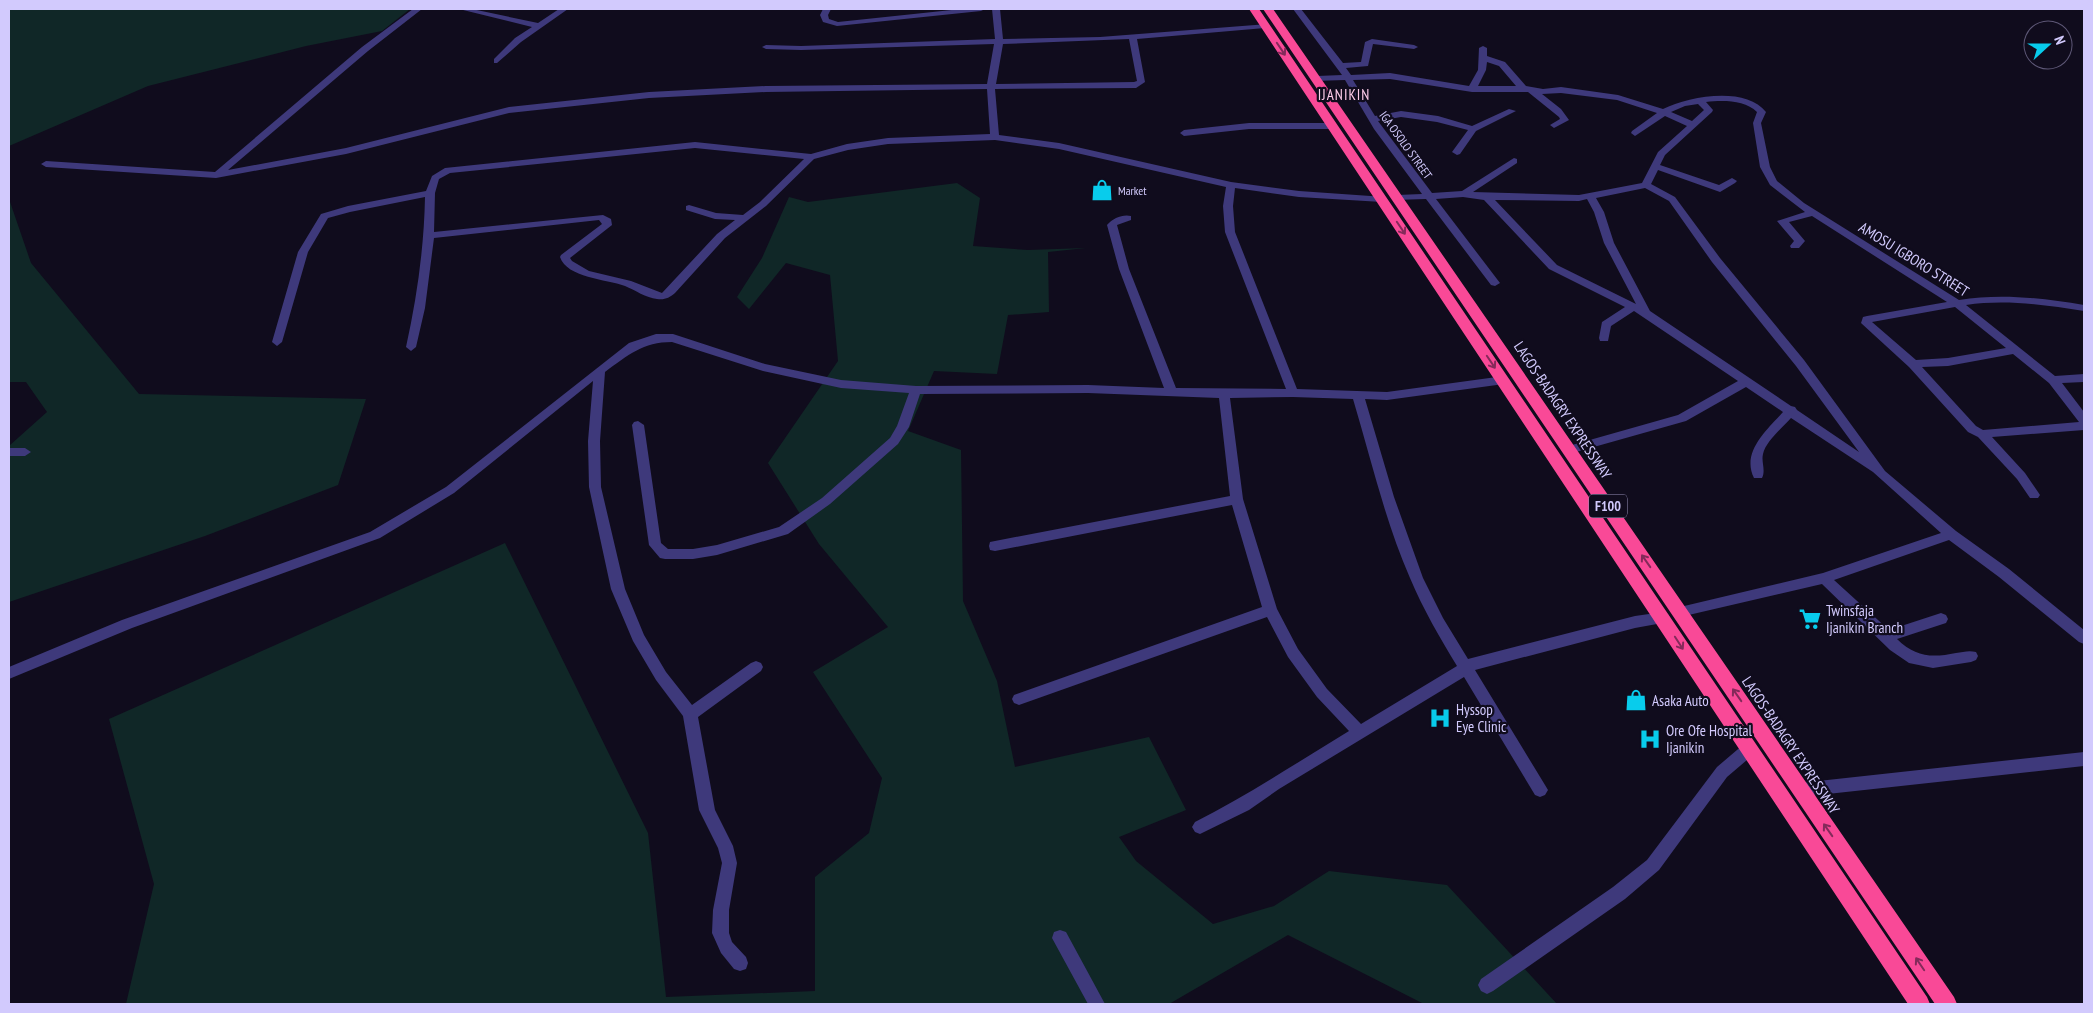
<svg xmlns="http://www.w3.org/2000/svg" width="2093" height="1013" viewBox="0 0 2093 1013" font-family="'PT Sans Narrow',sans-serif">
<rect width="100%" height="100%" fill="#100c1d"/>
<!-- green -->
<path fill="#102727" d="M 9,9 L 410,9 L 382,31 L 306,46 L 148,86 L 9,146 Z
M 957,183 L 980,198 L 973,246 L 1028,250 L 1086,248 L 1048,252 L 1049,312 L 1008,315 L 997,374 L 934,371 L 908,431 L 961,450 L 963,601 L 997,681 L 1015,767 L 1149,737 L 1186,810 L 1119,837 L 1136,861 L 1213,924 L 1274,906 L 1329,871 L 1447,885 L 1557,1004 L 1424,1004 L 1288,935 L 1169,1004 L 126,1004 L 154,884 L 109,719 L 505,543 L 648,833 L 666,997 L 815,991 L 815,877 L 869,833 L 882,778 L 813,672 L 888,627 L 819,544 L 768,463 L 838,361 L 830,275 L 786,263 L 749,309 L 737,297 L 762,258 L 789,197 L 808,202 Z
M 9,199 L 31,263 L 139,394 L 366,399 L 338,485 L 205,536 L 9,602 L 9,446 L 47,412 L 26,382 L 9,382 Z"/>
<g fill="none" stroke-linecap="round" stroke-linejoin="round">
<!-- minor -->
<path fill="#3e397b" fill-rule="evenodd" d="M 413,9 L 422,9 L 368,51 L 228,170 L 346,148 L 509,107 L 649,92 L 766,86 L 987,84 L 994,44 L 801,50 L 766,49 L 762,47 L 766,45 L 801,46 L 995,39 L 992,9 L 1000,9 L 1003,39 L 1100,37 L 1268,24 L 1268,28 L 1265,28 L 1137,39 L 1145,82 L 1136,88 L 995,89 L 999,135 L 1059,143 L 1231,182 L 1299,191 L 1385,197 L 1385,201 L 1382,202 L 1299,197 L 1235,188 L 1233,206 L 1235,232 L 1297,389 L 1387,392 L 1504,376 L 1510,380 L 1504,384 L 1387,400 L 1365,399 L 1394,497 L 1423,578 L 1443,618 L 1468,659 L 1635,616 L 1663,612 L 1668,614 L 1670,618 L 1668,622 L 1635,628 L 1475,670 L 1545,785 L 1548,790 L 1545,795 L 1540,797 L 1535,795 L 1464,677 L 1279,789 L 1249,810 L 1200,834 L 1195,832 L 1192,827 L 1195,822 C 1248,795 1298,762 1349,731 L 1317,697 L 1288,657 L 1267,617 L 1019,705 L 1014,703 L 1012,699 L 1014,695 L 1262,607 L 1232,505 L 995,551 L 990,550 L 989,546 L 990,542 L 995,541 L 1230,496 L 1219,398 L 1088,393 L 920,394 L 909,427 L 898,444 L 830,504 L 788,534 L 717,555 L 693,559 L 665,559 L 660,558 L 649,545 L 632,425 L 634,422 L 638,421 L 644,425 L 661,543 L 668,549 L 693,549 L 717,545 L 779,527 L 822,498 L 890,438 L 897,426 L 909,393 L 841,388 L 763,371 L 672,342 C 643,342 628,355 605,372 L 600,441 L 601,487 L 625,589 L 644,635 L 666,672 L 692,705 L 751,663 L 756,661 L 761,663 L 763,667 L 761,671 L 698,717 L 715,810 L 733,846 L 737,863 L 729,910 L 729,933 L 732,942 L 746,957 L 748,963 L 746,969 L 740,971 L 734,969 L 721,953 L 712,933 L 713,910 L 722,863 L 718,848 L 699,810 L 683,716 L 656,680 L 633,641 L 611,589 L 589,487 L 588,441 L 593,381 L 454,493 L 380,538 L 132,628 L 9,679 L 9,667 L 122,620 L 370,532 L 446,487 L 629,343 L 656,334 L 673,334 L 765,364 L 841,380 L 916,386 L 1088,385 L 1164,388 L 1119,269 L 1107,225 C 1113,218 1123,214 1131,216 L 1131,220 L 1117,225 L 1129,269 L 1176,388 L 1286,389 L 1225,232 L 1223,206 L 1226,187 L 1059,149 L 995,140 L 888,144 L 848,150 L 814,159 L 766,206 L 725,238 L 675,293 C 669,298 665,300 657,299 C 646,298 635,290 625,286 C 606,279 567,278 560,257 L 561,255 L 602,224 L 599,220 L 434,238 L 425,308 L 416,347 L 411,351 L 406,347 C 417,297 424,248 425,197 L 350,212 L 328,218 L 308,252 L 282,342 L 277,346 L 272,342 L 298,252 L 321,214 L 348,206 L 426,191 L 432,176 L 445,168 L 695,142 L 811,154 L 847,144 L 888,138 L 990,134 L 987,89 L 766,92 L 649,98 L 509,113 L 346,154 L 216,178 L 46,167 L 41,164 L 46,161 L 215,172 L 362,47 ZM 1129,39 L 1137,81 L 1134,82 L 996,84 L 1003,44 ZM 695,148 L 804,159 L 760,202 L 743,215 L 716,213 L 689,205 L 686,206 L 686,210 L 715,219 L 735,220 L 717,234 L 662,293 L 631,281 L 589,271 L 572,261 L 570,258 L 612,225 L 611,219 L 603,215 L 434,232 L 435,193 L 439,179 L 450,173 ZM 1293,397 L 1353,399 C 1371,459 1385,521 1410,578 C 1423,609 1440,638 1457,666 L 1361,724 L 1327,689 L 1298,649 L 1277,609 L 1243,499 L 1230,398 Z
M 459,9 L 472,9 L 538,23 L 559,9 L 568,9 L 521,42 L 497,63 L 494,63 L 494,59 L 515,38 L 532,27 Z
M 823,9 L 831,9 L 828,15 L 829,19 L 838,22 L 961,9 L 985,9 L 981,11 L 837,26 L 823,22 L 820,15 Z
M 1293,9 L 1301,9 L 1343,63 L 1361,62 L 1365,42 L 1372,39 L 1414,45 L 1418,47 L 1414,49 L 1373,44 L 1368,66 L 1346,68 L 1351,75 L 1390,73 L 1469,86 L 1478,70 L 1479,48 L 1483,46 L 1487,48 L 1487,56 L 1505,62 L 1526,86 L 1543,89 L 1561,87 L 1618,95 L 1663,109 C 1689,96 1746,86 1766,112 L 1761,123 L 1770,167 L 1777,181 L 1804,203 L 1959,300 C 2001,293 2042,298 2084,305 L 2084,311 C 2045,305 2006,299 1966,305 L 2055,376 L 2084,374 L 2084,382 L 2062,383 L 2084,412 L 2084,430 L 1992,437 L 2025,473 L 2038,492 L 2040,495 L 2038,498 L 2030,498 L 2017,479 L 1978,437 L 1968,432 L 1909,367 L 1861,323 L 1863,317 L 1867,316 L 1947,302 L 1812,216 L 1789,222 L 1805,241 L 1799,248 L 1791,248 L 1790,246 L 1794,241 L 1777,221 L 1805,212 L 1770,185 L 1760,167 L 1753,123 L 1757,112 C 1745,100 1723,100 1706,102 L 1713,110 L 1712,112 L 1665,155 L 1660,165 L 1719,185 L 1732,178 L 1737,181 L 1735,183 L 1720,192 L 1658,170 L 1651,184 L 1675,197 L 1720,258 L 1804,360 L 1885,471 L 1956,531 L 2009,569 L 2084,630 L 2084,644 L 2079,642 L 1999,577 L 1949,540 L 1834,580 L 1889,630 L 1941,613 L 1946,615 L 1948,619 L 1946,623 L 1897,639 C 1915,657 1932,658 1956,653 C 1963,652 1969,650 1976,652 L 1978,656 L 1976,660 L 1971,662 L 1933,668 L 1909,663 L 1890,650 L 1822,584 L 1680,617 L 1675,616 L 1673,612 L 1675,608 L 1680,607 L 1823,573 L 1941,533 L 1873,472 L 1791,418 C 1783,427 1766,441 1763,454 C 1761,462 1766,470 1762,478 L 1754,478 C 1741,452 1767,430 1783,412 L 1746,387 L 1686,421 L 1569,454 L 1565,453 L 1563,450 L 1565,447 L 1678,415 L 1738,381 L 1634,311 L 1611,326 L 1608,341 L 1600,341 L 1599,338 L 1602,322 L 1625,307 L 1549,269 L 1484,200 L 1463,197 L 1436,199 L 1500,283 L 1495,286 L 1491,285 L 1426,199 L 1394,200 L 1394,196 L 1397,195 L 1422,194 L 1374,129 L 1345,80 L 1314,81 L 1313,79 L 1317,76 L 1342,75 ZM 1487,62 L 1499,66 L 1516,86 L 1478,86 L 1486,70 ZM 1390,79 L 1472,92 L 1528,92 L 1559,117 L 1560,119 L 1550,125 L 1554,128 L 1569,120 L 1561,109 L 1542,94 L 1561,93 L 1617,100 L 1657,113 L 1632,131 L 1631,133 L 1635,136 L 1665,116 L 1687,126 L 1658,152 L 1642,183 L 1579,195 L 1473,192 L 1517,163 L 1517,159 L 1514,158 L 1462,191 L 1432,193 L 1378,121 L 1401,117 L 1437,122 L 1468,130 L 1452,152 L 1457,155 L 1460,154 L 1476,131 L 1516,111 L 1509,109 L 1472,126 L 1438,116 L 1401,111 L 1375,116 L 1353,80 ZM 1698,104 L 1704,110 L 1692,121 L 1671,112 L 1685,106 ZM 1645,188 L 1669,201 L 1712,262 L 1796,366 L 1859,452 L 1797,410 L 1795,407 L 1791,406 L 1650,311 L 1614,243 L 1604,212 L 1596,198 ZM 1587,199 L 1594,212 L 1604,243 L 1636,304 L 1557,265 L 1495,200 L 1579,201 ZM 1955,307 L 2006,348 L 1948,358 L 1916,360 L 1872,322 ZM 2013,354 L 2049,383 L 2079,422 L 1983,430 L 1976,426 L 1922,367 L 1948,366 Z
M 1249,123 L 1331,123 L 1335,126 L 1331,129 L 1249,129 L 1184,136 L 1180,133 L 1184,130 Z
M 9,448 L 25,448 L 31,452 L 25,456 L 9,456 Z
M 1749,742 L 1754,744 L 1756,749 L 1754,754 L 1727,777 L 1659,870 L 1625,899 L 1493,991 L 1487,994 L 1481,991 L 1478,985 L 1481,979 L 1613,887 L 1647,860 L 1717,767 L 1744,744 Z
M 2084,752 L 2084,766 L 1800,797 L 1795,795 L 1792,790 L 1795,785 L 1800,783 Z
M 1060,930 L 1066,932 L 1105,1004 L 1088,1004 L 1052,938 L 1054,932 Z"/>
<!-- highway -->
<path fill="#f94997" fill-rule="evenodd" d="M 1249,9 L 1259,9 L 1927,997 L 1930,1004 L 1908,1004 Z
M 1263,9 L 1273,9 L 1954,997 L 1957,1004 L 1935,1004 Z"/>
</g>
<!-- one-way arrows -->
<defs><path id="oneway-shaft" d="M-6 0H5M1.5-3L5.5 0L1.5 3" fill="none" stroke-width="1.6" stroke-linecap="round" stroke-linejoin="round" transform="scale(1.25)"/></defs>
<g stroke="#842a5a">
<use href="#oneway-shaft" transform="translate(1281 49) rotate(56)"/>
<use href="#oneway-shaft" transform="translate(1401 228) rotate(56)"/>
<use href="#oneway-shaft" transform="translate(1491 362) rotate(56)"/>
<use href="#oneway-shaft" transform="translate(1646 561) rotate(-125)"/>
<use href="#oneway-shaft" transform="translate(1679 643) rotate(57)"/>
<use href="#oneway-shaft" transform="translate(1737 695) rotate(-125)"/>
<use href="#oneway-shaft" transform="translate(1828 830) rotate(-125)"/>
<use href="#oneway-shaft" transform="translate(1920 964) rotate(-124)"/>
</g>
<!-- icons -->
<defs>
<g id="shop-bare" transform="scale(1.725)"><path d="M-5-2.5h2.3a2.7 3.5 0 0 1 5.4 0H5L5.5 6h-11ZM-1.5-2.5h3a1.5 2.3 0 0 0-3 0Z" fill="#08ccec" stroke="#100c1d" stroke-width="2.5" paint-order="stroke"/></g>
<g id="supermarket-bare" transform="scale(1.725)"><path d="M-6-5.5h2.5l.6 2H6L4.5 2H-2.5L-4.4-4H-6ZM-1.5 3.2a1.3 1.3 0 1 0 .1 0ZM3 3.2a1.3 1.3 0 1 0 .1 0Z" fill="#08ccec" stroke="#100c1d" stroke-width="2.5" paint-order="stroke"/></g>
<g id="hospital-bare" transform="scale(1.725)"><path d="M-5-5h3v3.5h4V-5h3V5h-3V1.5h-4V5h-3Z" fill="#08ccec" stroke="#100c1d" stroke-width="2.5" paint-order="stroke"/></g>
</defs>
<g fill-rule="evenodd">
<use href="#shop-bare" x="1102" y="190"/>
<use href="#supermarket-bare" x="1810" y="619"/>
<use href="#shop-bare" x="1636" y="700"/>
<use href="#hospital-bare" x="1440" y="718"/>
<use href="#hospital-bare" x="1650" y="739"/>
</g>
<g text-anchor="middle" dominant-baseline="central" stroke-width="4.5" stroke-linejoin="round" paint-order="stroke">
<!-- far-street labels -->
<g font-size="12" fill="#d2cafd" stroke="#100c1d">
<text transform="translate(1406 145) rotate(54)">IGA OSOLO STREET</text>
</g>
<!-- far-poi labels -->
<g font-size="12" fill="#d2cafd" stroke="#100c1d" text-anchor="start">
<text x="1118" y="190">Market</text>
</g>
<!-- shield labels -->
<rect fill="#100c1d" stroke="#9891ba" stroke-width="1" x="1589" y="494.5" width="38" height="23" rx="4"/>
<g font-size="14" font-weight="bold" fill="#d2cafd">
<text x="1608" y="506">F100</text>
</g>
<!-- far-quarter labels -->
<g font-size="15" letter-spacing="1" fill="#fdcce9" stroke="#100c1d">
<text x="1344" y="94">IJANIKIN</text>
</g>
<!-- street labels -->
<g font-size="15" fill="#d2cafd" stroke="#100c1d">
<text transform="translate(1914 259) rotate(32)">AMOSU IGBORO STREET</text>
<text transform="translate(1563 410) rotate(56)">LAGOS-BADAGRY EXPRESSWAY</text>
<text transform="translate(1791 745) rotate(56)">LAGOS-BADAGRY EXPRESSWAY</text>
</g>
<!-- poi labels -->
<g font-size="15" fill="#d2cafd" stroke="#100c1d" text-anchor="start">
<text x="1826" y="610">Twinsfaja<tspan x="1826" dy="17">Ijanikin Branch</tspan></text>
<text x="1652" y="700">Asaka Auto</text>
<text x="1456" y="709">Hyssop<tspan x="1456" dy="17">Eye Clinic</tspan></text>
<text x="1666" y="730">Ore Ofe Hospital<tspan x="1666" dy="17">Ijanikin</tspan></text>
</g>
</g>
<!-- border -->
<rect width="2093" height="1013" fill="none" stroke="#d2cafd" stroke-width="20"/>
<!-- north arrow -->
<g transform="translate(2048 45) rotate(69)"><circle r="24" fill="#100c1d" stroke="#5e5877"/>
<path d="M0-4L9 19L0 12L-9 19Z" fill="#08ccec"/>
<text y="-8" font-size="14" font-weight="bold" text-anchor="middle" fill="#d2cafd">N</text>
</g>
</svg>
